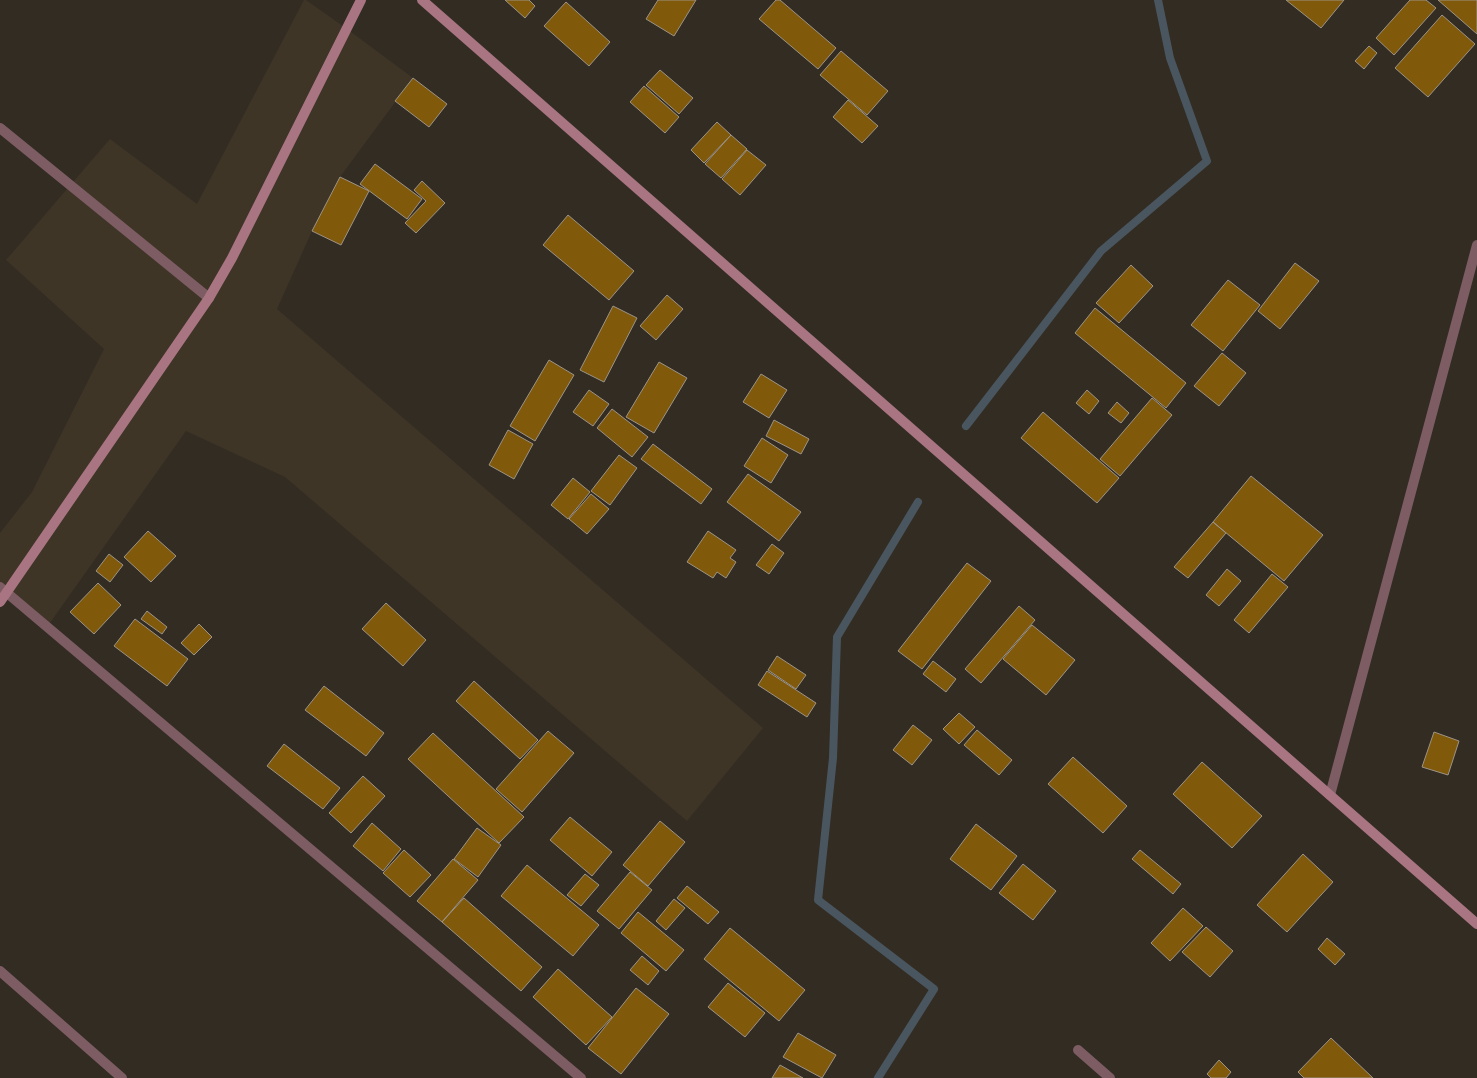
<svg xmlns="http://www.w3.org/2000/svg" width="1477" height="1078" viewBox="0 0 1477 1078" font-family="Spectral,serif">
<rect width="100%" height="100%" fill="#332c23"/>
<!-- built -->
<path fill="#3f3526" d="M 304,0 L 306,0 L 347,29 L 413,78 L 340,177 L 312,231 L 277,309 L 763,728 L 687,821 L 285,477 L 186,431 L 47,627 L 0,587 L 0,533 L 32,492 L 104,349 L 6,260 L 110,139 L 197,204 Z"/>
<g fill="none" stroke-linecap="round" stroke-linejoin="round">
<!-- stream -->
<path stroke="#4a565f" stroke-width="8" d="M 966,426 L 1101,251 L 1207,161 L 1170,58 L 1158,0
M 878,1078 L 934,989 L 818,900 L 833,758 L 837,637 L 918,502"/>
</g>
<!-- building -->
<path fill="#81590a" stroke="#9c9488" d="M 505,0 L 529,0 L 535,6 L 525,18 Z
M 658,0 L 696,0 L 674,36 L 646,19 Z
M 776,0 L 780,0 L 836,48 L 818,69 L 759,19 Z
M 1286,0 L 1344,0 L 1321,28 Z
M 1410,0 L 1426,0 L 1436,8 L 1394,55 L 1376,38 Z
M 1438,0 L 1477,0 L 1477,34 Z
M 566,2 L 610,42 L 589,66 L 544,26 Z
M 1442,15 L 1475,44 L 1428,97 L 1395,68 Z
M 1369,46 L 1377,53 L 1364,69 L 1355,61 Z
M 841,51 L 888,91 L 867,115 L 820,75 Z
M 660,70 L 693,98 L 679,114 L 646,85 Z
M 413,78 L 447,104 L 429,127 L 395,101 Z
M 644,86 L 679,117 L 665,133 L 630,102 Z
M 848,100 L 878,126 L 862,143 L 833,117 Z
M 717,122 L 731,135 L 704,163 L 691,150 Z
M 731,135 L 747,149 L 721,178 L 705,164 Z
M 747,150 L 766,165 L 740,195 L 722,179 Z
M 375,164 L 422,199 L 407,219 L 360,184 Z
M 340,177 L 369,191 L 341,245 L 312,231 Z
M 422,181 L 445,203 L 416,233 L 405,223 L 426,201 L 414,190 Z
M 568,215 L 634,271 L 609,300 L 543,245 Z
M 1295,263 L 1319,281 L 1280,329 L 1258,311 Z
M 1131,265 L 1153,286 L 1119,323 L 1096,303 Z
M 1228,280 L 1260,305 L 1223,351 L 1191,325 Z
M 667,295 L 683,309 L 656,340 L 640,326 Z
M 613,306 L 637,318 L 604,382 L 580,370 Z
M 1095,308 L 1186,383 L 1166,408 L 1075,333 Z
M 1222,353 L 1246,373 L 1219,406 L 1194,386 Z
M 549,360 L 574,375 L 535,441 L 510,426 Z
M 659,362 L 687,378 L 654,433 L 626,417 Z
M 761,374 L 787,390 L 769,418 L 743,402 Z
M 589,390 L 609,404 L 593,426 L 573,412 Z
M 1087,390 L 1099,401 L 1089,414 L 1076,403 Z
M 1152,398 L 1172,415 L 1120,476 L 1100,459 Z
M 1117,402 L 1129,413 L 1121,423 L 1108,413 Z
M 612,409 L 648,437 L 632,457 L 597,428 Z
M 1043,412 L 1119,478 L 1097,503 L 1021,438 Z
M 774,420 L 809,439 L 801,454 L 766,436 Z
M 508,430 L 533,444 L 514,479 L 489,465 Z
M 762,438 L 788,455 L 771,483 L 744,466 Z
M 653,444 L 712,489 L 701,504 L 641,459 Z
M 619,455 L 637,468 L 610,505 L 591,491 Z
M 748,474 L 801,512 L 779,541 L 727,502 Z
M 1251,476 L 1323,535 L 1284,581 L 1213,522 Z
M 573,478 L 590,492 L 568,519 L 551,505 Z
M 591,494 L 609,509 L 587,534 L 569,519 Z
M 1213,522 L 1226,533 L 1188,578 L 1174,567 Z
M 148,531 L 176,556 L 151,582 L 124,557 Z
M 708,531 L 736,550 L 730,558 L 736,562 L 726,578 L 717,572 L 713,578 L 687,562 Z
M 772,544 L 784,553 L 769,574 L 756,565 Z
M 109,554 L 123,565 L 110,582 L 96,571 Z
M 967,563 L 991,581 L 922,669 L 898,651 Z
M 1227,569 L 1241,581 L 1219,606 L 1206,595 Z
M 1272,574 L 1288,587 L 1249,633 L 1234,620 Z
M 98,583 L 121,605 L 94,634 L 70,612 Z
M 386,603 L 426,640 L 403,666 L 362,629 Z
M 1019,606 L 1035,620 L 981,683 L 965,669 Z
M 147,611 L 167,627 L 162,634 L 141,619 Z
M 135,619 L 188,659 L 167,686 L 114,646 Z
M 199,624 L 212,637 L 194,655 L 181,643 Z
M 1032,625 L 1075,660 L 1046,695 L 1003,659 Z
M 777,656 L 806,675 L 796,689 L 768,670 Z
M 933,661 L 956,679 L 946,692 L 923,674 Z
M 767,671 L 816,703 L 807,717 L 758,685 Z
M 474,681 L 538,740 L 520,759 L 456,701 Z
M 324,686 L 384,733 L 366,756 L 305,710 Z
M 959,713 L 975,727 L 959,744 L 943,729 Z
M 913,725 L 932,740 L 912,765 L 893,750 Z
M 977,730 L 1012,760 L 999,775 L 964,745 Z
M 548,731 L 574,753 L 522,812 L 496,789 Z
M 1434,732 L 1459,741 L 1448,775 L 1422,767 Z
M 433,733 L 524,817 L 499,843 L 408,759 Z
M 284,744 L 340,788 L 323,809 L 267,766 Z
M 1073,757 L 1127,806 L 1103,833 L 1048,784 Z
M 1202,762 L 1262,816 L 1232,848 L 1173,794 Z
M 363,776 L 385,796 L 351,833 L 329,813 Z
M 570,817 L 612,852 L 592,876 L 550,840 Z
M 660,821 L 685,842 L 648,886 L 623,865 Z
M 372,823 L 401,849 L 383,871 L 353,846 Z
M 976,824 L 1017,856 L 991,890 L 950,859 Z
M 477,828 L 501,845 L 478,877 L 454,859 Z
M 404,850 L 431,875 L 410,897 L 383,873 Z
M 1140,850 L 1181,884 L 1173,894 L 1132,859 Z
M 1303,854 L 1333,882 L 1287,932 L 1257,905 Z
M 453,859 L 478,880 L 442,922 L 417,901 Z
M 1023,864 L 1056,891 L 1033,920 L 999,893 Z
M 527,865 L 599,925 L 573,956 L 501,896 Z
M 630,872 L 652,890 L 619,929 L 597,911 Z
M 585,874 L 599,885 L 581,906 L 567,895 Z
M 687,886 L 719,912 L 708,924 L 677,898 Z
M 464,898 L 542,967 L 521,991 L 442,922 Z
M 674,899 L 685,908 L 666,930 L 656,921 Z
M 1183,908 L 1203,926 L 1170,961 L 1151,943 Z
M 638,912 L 684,950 L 666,971 L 621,933 Z
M 1206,927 L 1233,951 L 1210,977 L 1182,952 Z
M 730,928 L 805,990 L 779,1021 L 704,959 Z
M 1327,938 L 1345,954 L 1335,965 L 1318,949 Z
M 642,956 L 659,971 L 648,985 L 630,970 Z
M 558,969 L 612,1017 L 586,1045 L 533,997 Z
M 728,983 L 765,1013 L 745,1037 L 708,1007 Z
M 636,988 L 669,1014 L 621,1074 L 588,1048 Z
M 798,1033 L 836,1055 L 822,1078 L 783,1057 Z
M 1331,1038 L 1373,1078 L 1304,1078 L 1298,1072 Z
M 1219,1060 L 1231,1072 L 1226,1078 L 1211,1078 L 1207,1074 Z
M 780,1065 L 803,1078 L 772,1078 Z"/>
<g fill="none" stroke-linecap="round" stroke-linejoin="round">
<!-- street -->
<path stroke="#7d5c64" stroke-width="10" d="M 0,128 L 209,298
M 0,587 L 581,1078
M 1330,795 L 1477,245
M 0,971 L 122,1078
M 1078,1050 L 1110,1078"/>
<!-- secondary -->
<path stroke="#a97583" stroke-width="10" d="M 422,0 L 1477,924
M 0,602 L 209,298 L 232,258 L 361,0"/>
</g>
</svg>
